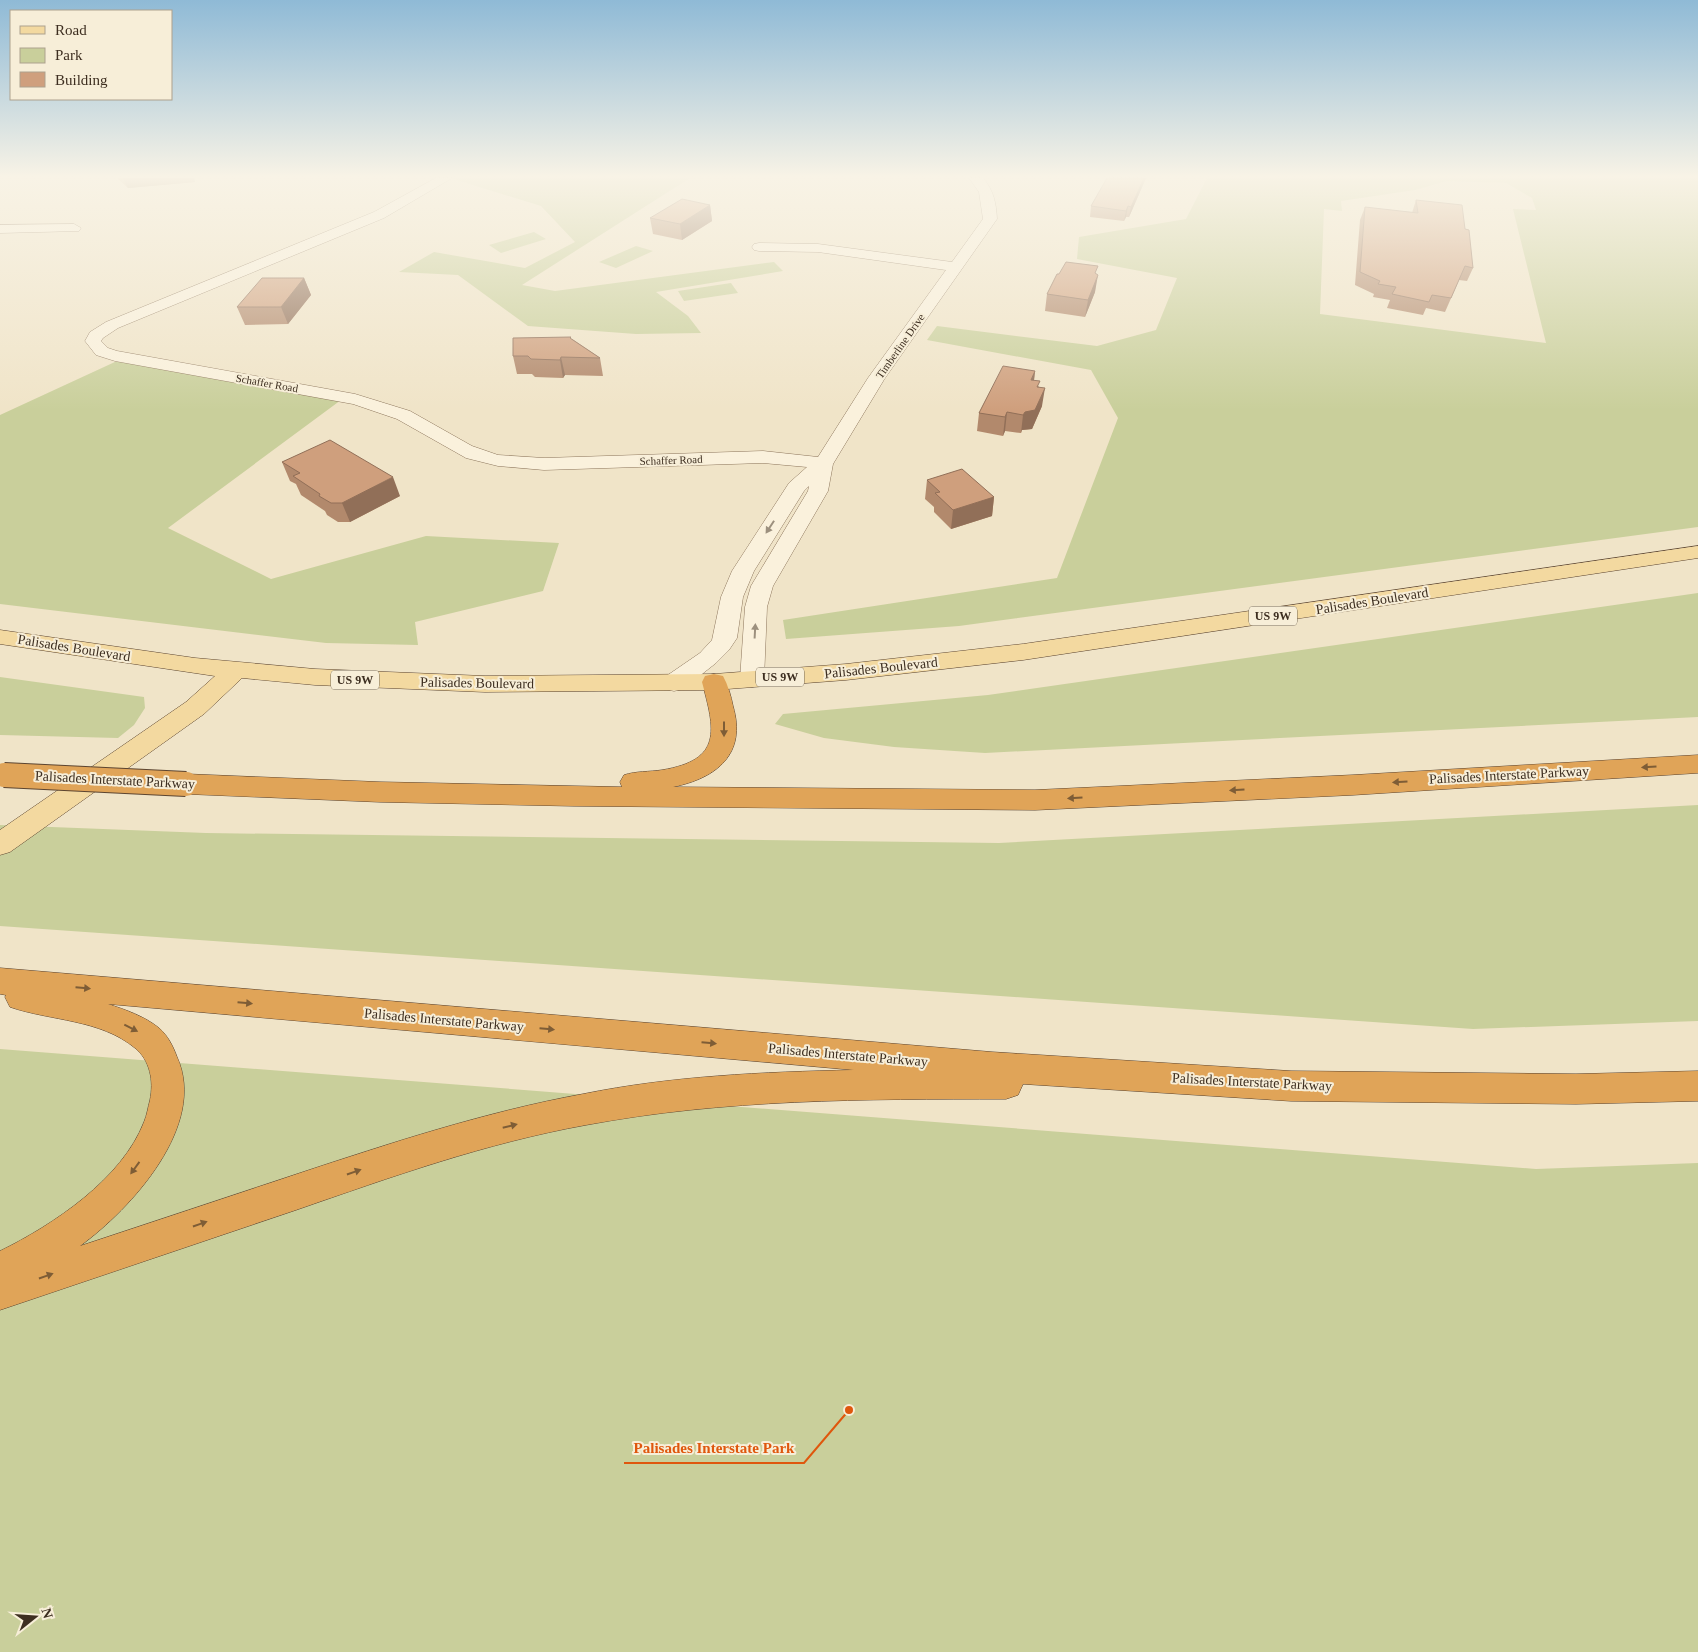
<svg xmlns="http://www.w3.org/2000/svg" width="1698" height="1652" viewBox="0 0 1698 1652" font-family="Georgia,serif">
<rect width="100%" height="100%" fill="#f0e4c8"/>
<!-- green -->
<path fill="#c9cf9b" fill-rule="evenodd" d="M 455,178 L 690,178 L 522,285 L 555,291 L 774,262 L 783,271 L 656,292 L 688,316 L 701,333 L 636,334 L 528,326 L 458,275 L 399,272 L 434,252 L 525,268 L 575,242 L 541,206 L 454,179 Z
M 1207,178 L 1698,178 L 1698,527 L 959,626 L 786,639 L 783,620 L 1057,578 L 1118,418 L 1091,370 L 927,340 L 937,326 L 1097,346 L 1156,330 L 1177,278 L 1077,259 L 1079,237 L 1186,219 ZM 1447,181 L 1506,183 L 1532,198 L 1536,210 L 1513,209 L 1546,343 L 1320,314 L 1324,209 L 1342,211 L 1341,201 L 1415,190 Z
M 534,232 L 546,239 L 501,253 L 489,245 Z
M 636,246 L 653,251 L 616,268 L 599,262 Z
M 731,283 L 738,293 L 684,301 L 678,291 Z
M 117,361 L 341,400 L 168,528 L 271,579 L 426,536 L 559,543 L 543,591 L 415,622 L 418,645 L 326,643 L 0,604 L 0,415 Z
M 1698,593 L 1698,717 L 985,753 L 894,747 L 824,738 L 775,724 L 783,714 L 988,695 Z
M 0,677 L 144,697 L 145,708 L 134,725 L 118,738 L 0,735 Z
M 1698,805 L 1698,1021 L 1473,1029 L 0,926 L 0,825 L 206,833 L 999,843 Z
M 0,1049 L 1536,1169 L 1698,1163 L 1698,1652 L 0,1652 Z"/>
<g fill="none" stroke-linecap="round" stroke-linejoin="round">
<!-- minor casing -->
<g stroke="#8d765c" stroke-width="1">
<path id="minor" d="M 436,178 L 452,178 L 384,218 L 118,328 L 103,338 L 101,341 L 108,348 L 117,351 L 355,394 L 410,411 L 472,446 L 498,455 L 544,458 L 763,451 L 818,457 L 868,378 L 946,270 L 818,252 L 759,251 L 754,250 L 752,247 L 754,244 L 759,243 L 818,244 L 952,262 L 983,219 L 979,192 L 969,178 L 983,178 C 994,191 996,203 997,219 L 885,378 L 833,464 L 828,491 L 773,586 L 767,607 L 764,679 L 761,685 L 752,687 L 743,685 L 740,679 L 745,607 L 751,586 L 808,491 L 809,486 L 804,491 L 754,571 L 743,597 L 737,638 L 729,650 L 716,663 L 683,689 L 674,691 L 665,689 L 662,683 L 665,677 L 700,653 L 712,640 L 721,597 L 732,571 L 789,483 L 807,467 L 763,463 L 544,470 L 498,466 L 466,458 L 397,419 L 353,404 L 115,361 L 96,355 L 85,341 L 90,332 L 106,322 L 374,212 Z
M 74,224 L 81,228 L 79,231 L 0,233 L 0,225 Z"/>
</g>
<!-- primary casing -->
<g stroke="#5b4430" stroke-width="1">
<path id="primary" d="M 1698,546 L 1698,558 L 1023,660 L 846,680 L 714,690 L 485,692 L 315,685 L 242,678 L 204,714 L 10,852 L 0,855 L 0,830 L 186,702 L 215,676 L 0,644 L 0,630 L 195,658 L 315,669 L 485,676 L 714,674 L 846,664 L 1023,644 Z"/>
</g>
<!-- motorway casing -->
<g stroke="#5b4430" stroke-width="1">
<path id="motorway" d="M 714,674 L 723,676 C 728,685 731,696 733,706 C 747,754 717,778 673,787 L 1035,790 L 1353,775 L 1698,755 L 1698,773 L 1353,795 L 1035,810 L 574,806 L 380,802 L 186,794 L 177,791 L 173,784 L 177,777 L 186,774 L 380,782 L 622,787 L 620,782 L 624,775 C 636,771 649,772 662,770 C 723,760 715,730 702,682 L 705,676 Z
M 0,968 L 992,1052 L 1291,1071 L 1576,1074 L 1698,1071 L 1698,1101 L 1576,1104 L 1291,1101 L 1023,1084 L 1018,1095 L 1006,1099 C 865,1099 724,1099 586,1125 C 486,1143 391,1177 296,1210 C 197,1243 99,1277 0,1310 L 0,1251 C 53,1225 122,1179 144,1122 C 147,1115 148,1107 150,1100 C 154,1081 150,1060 135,1048 C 100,1019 51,1021 10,1007 L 5,997 L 6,995 L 0,994 ZM 108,1004 L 854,1070 C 763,1072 672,1076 583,1094 C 485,1112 391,1143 297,1174 C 225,1198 152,1222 80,1246 C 131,1209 208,1125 177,1057 C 173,1046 168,1036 159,1028 C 144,1016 126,1010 108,1004 Z"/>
</g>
<!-- minor -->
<use href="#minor" fill="#faf1dc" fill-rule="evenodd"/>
<!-- primary -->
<use href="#primary" fill="#f3d9a0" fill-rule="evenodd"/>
<!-- motorway -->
<use href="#motorway" fill="#e0a458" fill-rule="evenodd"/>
<!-- motorway-bridge casing -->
<g stroke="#5b4430" stroke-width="26" stroke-linecap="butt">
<path id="motorway-bridge" d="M 4,775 L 186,784"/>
</g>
<!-- motorway-bridge -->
<use href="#motorway-bridge" stroke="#e0a458" stroke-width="24"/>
</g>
<!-- wall -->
<path fill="#b2896c" d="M 117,178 L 194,178 L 195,182 L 128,188 Z
M 1107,178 L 1146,178 L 1129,217 L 1126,217 L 1124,221 L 1090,217 L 1091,206 Z
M 1416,200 L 1465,229 L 1473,268 L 1467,281 L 1459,280 L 1445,312 L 1426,308 L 1423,315 L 1387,308 L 1390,300 L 1373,297 L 1374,294 L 1355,285 L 1360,220 L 1365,207 L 1412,213 Z
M 710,205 L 712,221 L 682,240 L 653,234 L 650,218 Z
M 1096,274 L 1095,292 L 1085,317 L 1045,311 L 1047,294 Z
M 304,278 L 311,295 L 288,324 L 245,325 L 237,307 Z
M 572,339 L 600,358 L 603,376 L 565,375 L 563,378 L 535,377 L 532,374 L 517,374 L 513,356 Z
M 1035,371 L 1034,380 L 1039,387 L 1042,406 L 1032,429 L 1022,430 L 1021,433 L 1005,431 L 1003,436 L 977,431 L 979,413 Z
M 282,462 L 400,496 L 350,522 L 338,522 L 327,515 L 325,511 L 301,495 L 296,484 L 290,481 Z
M 927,480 L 994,497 L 992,516 L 951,529 L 934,512 L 934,507 L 925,499 Z"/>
<!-- shaded-wall -->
<path fill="#916f58" d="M 123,178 L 194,178 L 195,182 L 128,188 Z
M 1144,178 L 1146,178 L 1129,217 L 1131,207 Z
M 710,205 L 712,221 L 682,240 L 680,224 Z
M 1128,206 L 1126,217 L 1124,221 L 1126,211 Z
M 1098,275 L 1095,292 L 1085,317 L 1088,300 Z
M 304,278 L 311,295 L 288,324 L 281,307 Z
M 561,357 L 565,375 L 563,378 L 560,360 Z
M 1035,371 L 1033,389 L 1031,380 Z
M 1045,388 L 1042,406 L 1032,429 L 1022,430 L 1021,433 L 1023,415 L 1025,412 Z
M 1007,412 L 1005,431 L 1003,436 L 1005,417 Z
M 393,477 L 400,496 L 350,522 L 342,503 Z
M 994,497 L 992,516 L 951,529 L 953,510 Z"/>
<!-- building -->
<path fill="#cf9f7d" stroke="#916f58" d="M 1107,178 L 1144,178 L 1131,207 L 1128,206 L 1126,211 L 1091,206 Z
M 682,199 L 710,205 L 680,224 L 650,218 Z
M 1416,200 L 1462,205 L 1465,229 L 1469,230 L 1473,268 L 1465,266 L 1451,298 L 1432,295 L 1429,302 L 1392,294 L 1396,287 L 1378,284 L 1380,281 L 1360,272 L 1365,207 L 1418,213 Z
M 1066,262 L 1098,266 L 1095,273 L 1098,275 L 1088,300 L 1047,294 L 1057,274 L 1059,274 Z
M 262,278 L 304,278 L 281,307 L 237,307 Z
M 571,337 L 570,338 L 600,358 L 561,357 L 560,360 L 531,359 L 528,356 L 513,356 L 513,338 Z
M 1003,366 L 1035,371 L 1031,380 L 1040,381 L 1037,387 L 1045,388 L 1035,410 L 1025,412 L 1023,415 L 1007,412 L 1005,417 L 979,413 Z
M 330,440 L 393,477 L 342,503 L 331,503 L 319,496 L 320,494 L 293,476 L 300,473 L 282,462 Z
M 962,469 L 994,497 L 953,510 L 935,493 L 940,492 L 927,480 Z"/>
<!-- one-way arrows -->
<defs><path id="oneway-solid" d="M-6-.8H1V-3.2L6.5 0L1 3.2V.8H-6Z" transform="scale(1.25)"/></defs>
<g fill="#9c907e">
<use href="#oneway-solid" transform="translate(770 527) rotate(123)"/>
<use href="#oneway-solid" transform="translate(755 631) rotate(-87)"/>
</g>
<g fill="#7e5d36">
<use href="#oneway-solid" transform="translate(724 729) rotate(90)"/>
<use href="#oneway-solid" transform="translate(1649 767) rotate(177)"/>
<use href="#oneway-solid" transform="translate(1400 782) rotate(177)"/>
<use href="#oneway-solid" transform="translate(1237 790) rotate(177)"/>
<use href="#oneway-solid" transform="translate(1075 798) rotate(177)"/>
<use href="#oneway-solid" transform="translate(83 988) rotate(5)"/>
<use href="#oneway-solid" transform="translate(245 1003) rotate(5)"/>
<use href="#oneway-solid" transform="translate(131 1028) rotate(27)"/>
<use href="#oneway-solid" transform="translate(547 1029) rotate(5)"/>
<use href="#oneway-solid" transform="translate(709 1043) rotate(5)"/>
<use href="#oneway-solid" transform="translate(510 1126) rotate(-14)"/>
<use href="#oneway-solid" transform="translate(135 1168) rotate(126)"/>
<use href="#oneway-solid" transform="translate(354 1172) rotate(-19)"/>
<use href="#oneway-solid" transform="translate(200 1224) rotate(-19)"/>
<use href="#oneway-solid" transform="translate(46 1276) rotate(-19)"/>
</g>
<!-- sky -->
<linearGradient id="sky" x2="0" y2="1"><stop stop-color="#8fbad6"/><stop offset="0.43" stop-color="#f8f3e6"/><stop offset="1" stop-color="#f8f3e6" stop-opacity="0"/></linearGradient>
<rect width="1698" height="410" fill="url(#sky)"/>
<g text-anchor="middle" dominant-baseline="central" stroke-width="4" stroke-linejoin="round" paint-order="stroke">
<!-- far-street labels -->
<g font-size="11" fill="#3d2e20" stroke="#f7eed8">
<text transform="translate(900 346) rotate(-55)">Timberline Drive</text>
<text transform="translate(267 383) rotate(10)">Schaffer Road</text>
<text transform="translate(671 460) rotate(-2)">Schaffer Road</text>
</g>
<!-- shield labels -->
<g fill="#f7eed8" stroke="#756857" stroke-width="1">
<rect x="1249" y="606.5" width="48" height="19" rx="4"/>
<rect x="756" y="667.5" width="48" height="19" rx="4"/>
<rect x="331" y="670.5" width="48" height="19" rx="4"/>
</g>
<g font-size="12" font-weight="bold" fill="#3d2e20">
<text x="1273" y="616">US 9W</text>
<text x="780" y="677">US 9W</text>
<text x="355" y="680">US 9W</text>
</g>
<!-- street labels -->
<g font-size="14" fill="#3d2e20" stroke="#f7eed8">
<text transform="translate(1372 601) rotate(-9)">Palisades Boulevard</text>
<text transform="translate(74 648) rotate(9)">Palisades Boulevard</text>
<text transform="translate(881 668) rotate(-6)">Palisades Boulevard</text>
<text transform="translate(477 683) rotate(1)">Palisades Boulevard</text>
<text transform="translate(1509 775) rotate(-3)">Palisades Interstate Parkway</text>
<text transform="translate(115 780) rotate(3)">Palisades Interstate Parkway</text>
<text transform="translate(444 1020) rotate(5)">Palisades Interstate Parkway</text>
<text transform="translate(848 1055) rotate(5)">Palisades Interstate Parkway</text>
<text transform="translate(1252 1082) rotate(3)">Palisades Interstate Parkway</text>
</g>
</g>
<!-- callouts -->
<path fill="none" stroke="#df570d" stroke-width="2" d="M849 1410L804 1463H624"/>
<circle fill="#df570d" stroke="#f7eed8" stroke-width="2" cx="849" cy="1410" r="5"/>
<g font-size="15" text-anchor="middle" font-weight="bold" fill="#df570d" stroke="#f7eed8" stroke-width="4" stroke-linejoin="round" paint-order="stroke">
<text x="714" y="1453">Palisades Interstate Park</text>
</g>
<!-- legend -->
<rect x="10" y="10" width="162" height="90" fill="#f7eed8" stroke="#ada18e"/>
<rect x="20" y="26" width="25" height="8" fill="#f3d9a0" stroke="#ada18e"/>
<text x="55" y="35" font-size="15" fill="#3d2e20">Road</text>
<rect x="20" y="48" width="25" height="15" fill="#c9cf9b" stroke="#ada18e"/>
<text x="55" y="60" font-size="15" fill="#3d2e20">Park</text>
<rect x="20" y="72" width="25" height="15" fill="#cf9f7d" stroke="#ada18e"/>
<text x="55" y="85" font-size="15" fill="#3d2e20">Building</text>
<!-- north arrow -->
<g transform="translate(35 1617) rotate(73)" stroke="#f7eed8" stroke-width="4" paint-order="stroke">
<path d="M0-4L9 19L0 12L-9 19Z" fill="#3d2e20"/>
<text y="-8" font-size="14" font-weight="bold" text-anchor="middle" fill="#3d2e20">N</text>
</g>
</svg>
